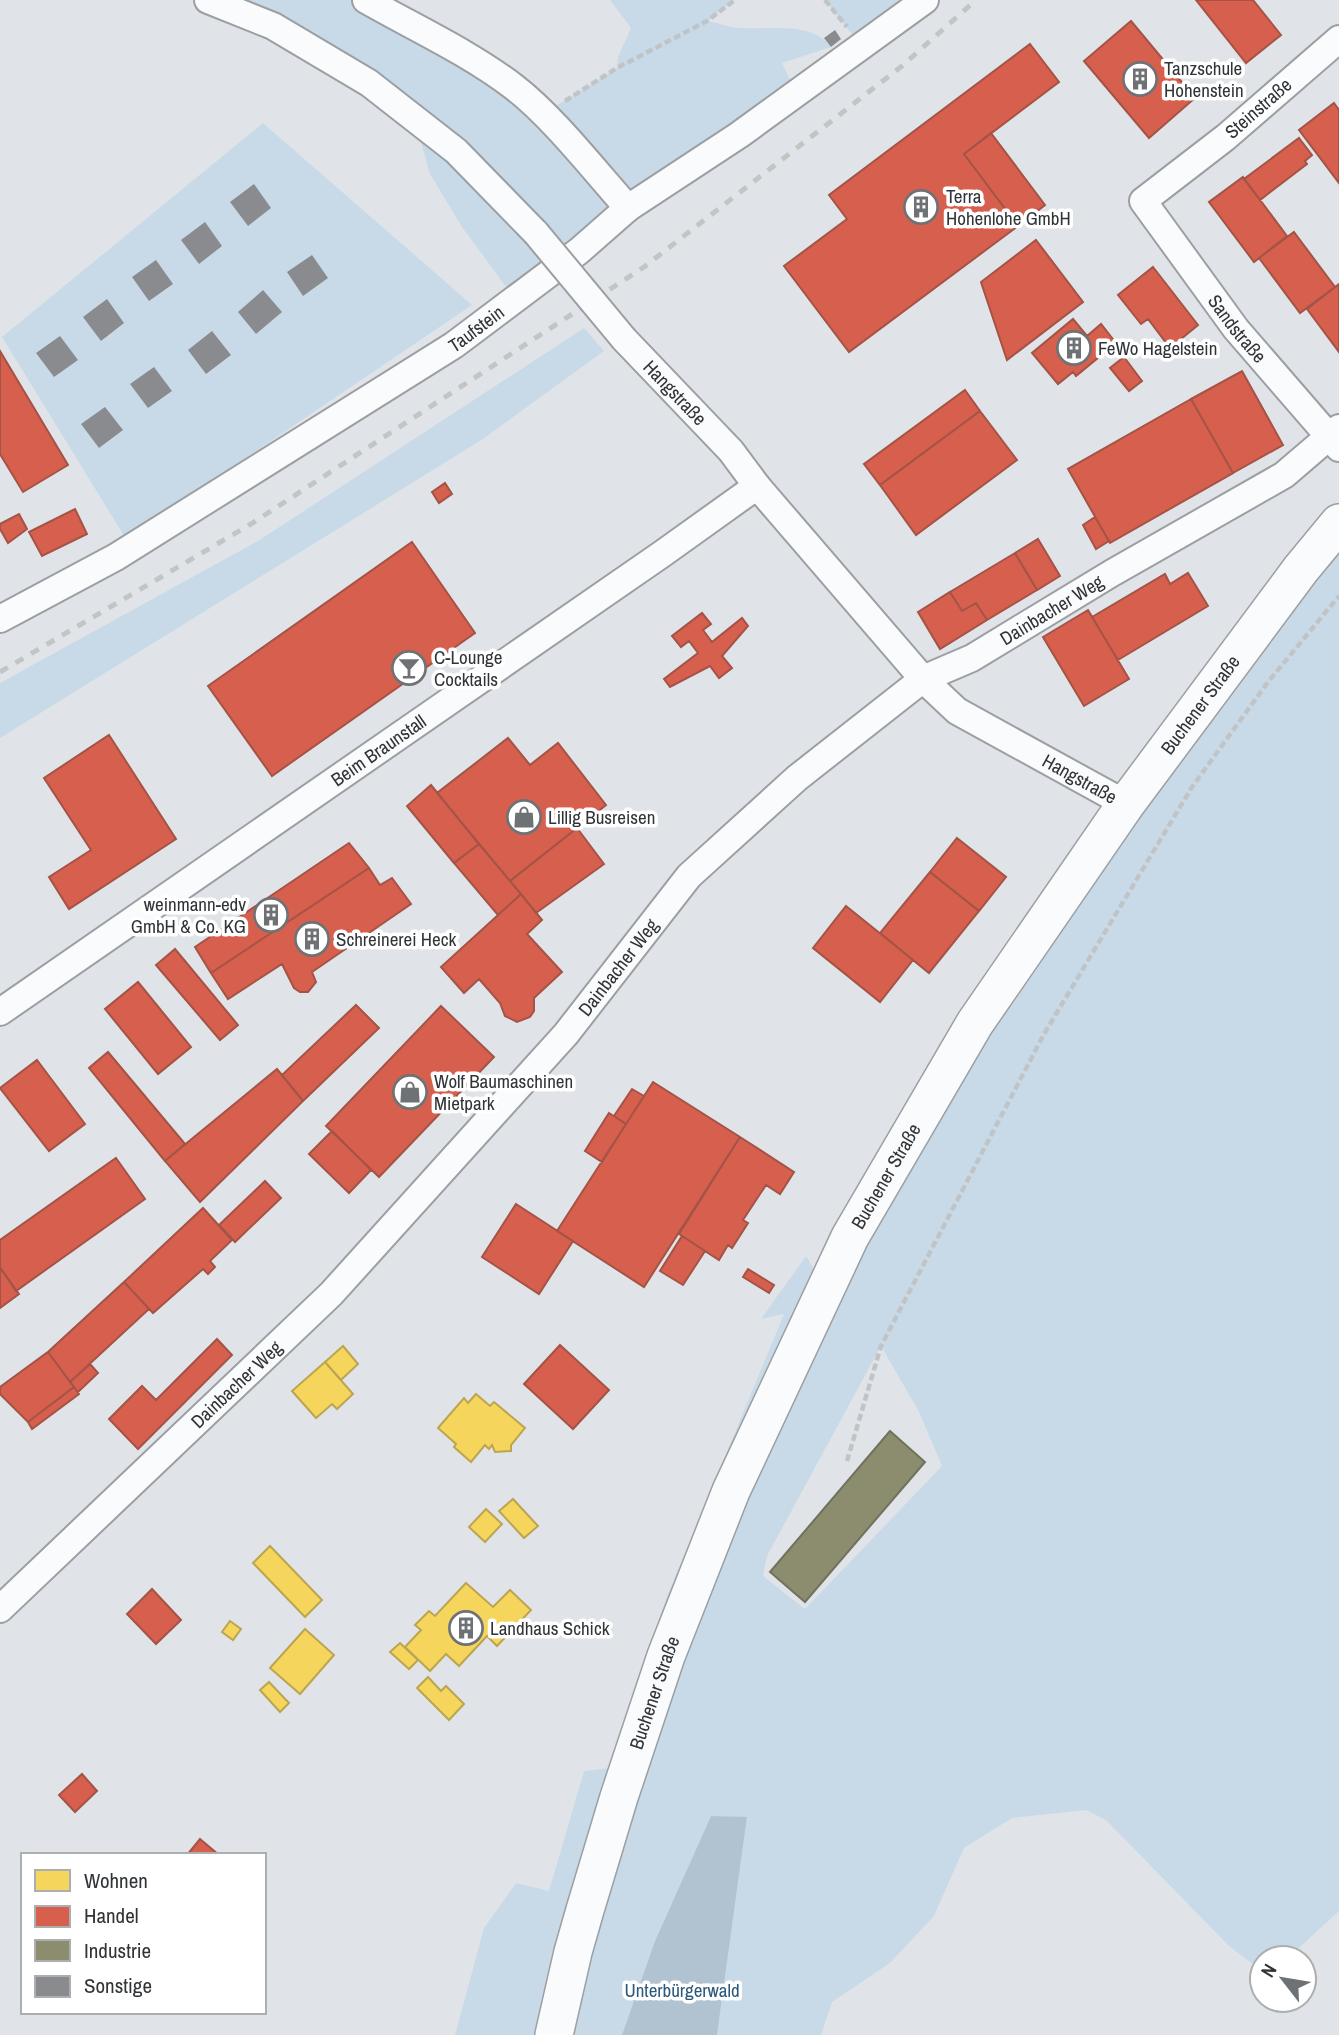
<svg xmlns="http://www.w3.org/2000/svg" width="1339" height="2035" viewBox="0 0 1339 2035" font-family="'Archivo Narrow',sans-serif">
<rect width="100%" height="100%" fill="#e0e4e8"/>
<!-- green -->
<path fill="#c8dae8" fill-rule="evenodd" d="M 208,0 L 366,0 L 543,114 L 617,68 L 618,57 L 631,28 L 610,0 L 735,0 L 708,21 C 718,23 730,28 741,28 C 770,30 812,21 831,47 L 782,63 L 797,94 L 515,299 L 462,227 L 430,174 L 414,118 Z
M 825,0 L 925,0 L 862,47 Z
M 263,123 L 472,305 L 126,539 L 2,337 Z
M 584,328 L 604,351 L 483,439 L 0,738 L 0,683 L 258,541 Z
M 1339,523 L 1339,1911 L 1288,1958 L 1262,1958 L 1262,1971 L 1229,1946 L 1106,1820 L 1086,1810 L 1012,1818 L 964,1848 L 934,1916 L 890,1963 L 832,2002 L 821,2035 L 717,2035 L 747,1818 L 711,1816 L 655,1941 L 622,2035 L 455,2035 L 484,1928 L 516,1883 L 549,1891 L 584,1771 L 610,1768 L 666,1599 L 784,1314 L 761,1319 L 806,1256 L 825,1288 L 850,1237 ZM 881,1346 L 919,1412 L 942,1466 L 805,1609 L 763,1576 L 767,1556 Z"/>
<!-- forest -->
<path fill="#b1c2d0" d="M 711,1816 L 747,1817 L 717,2035 L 622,2035 L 655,1941 Z"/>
<!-- homes -->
<path fill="#f6d55c" stroke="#bba551" stroke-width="2" d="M 343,1346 L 358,1364 L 341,1380 L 325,1362 Z
M 325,1362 L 353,1394 L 337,1409 L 332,1404 L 316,1418 L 292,1391 Z
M 476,1394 L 490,1406 L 494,1402 L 525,1428 L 511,1445 L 511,1451 L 495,1452 L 492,1445 L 489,1449 L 485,1445 L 471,1462 L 454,1447 L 456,1444 L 438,1428 L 464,1398 L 468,1403 Z
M 513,1499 L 538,1526 L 524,1538 L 499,1511 Z
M 486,1509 L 502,1524 L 485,1542 L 469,1527 Z
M 270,1546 L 322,1600 L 305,1617 L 253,1563 Z
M 466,1583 L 493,1607 L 510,1590 L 531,1610 L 497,1646 L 487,1636 L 459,1666 L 446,1654 L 430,1671 L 405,1647 L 421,1630 L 415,1625 L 429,1611 L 435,1616 Z
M 230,1621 L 241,1629 L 233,1640 L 222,1632 Z
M 305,1629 L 334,1655 L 300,1694 L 270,1668 Z
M 400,1643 L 418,1660 L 409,1669 L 390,1652 Z
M 428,1677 L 441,1691 L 446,1686 L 464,1704 L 449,1720 L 417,1688 Z
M 269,1682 L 289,1703 L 280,1712 L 260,1690 Z"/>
<!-- shops -->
<path fill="#d6604d" stroke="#a45346" stroke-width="2" d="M 1196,0 L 1253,0 L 1281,35 L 1246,63 Z
M 1131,21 L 1195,98 L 1149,138 L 1084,61 Z
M 1030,44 L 1059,82 L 964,154 L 1018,226 L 849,352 L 784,266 L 847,219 L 829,195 Z
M 1334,103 L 1339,110 L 1339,183 L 1299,130 Z
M 991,133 L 1045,205 L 1018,226 L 964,154 Z
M 1299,138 L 1312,155 L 1305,161 L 1307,164 L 1260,200 L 1244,179 Z
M 1243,177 L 1287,236 L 1254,262 L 1209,202 Z
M 1294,232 L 1335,287 L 1300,313 L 1259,258 Z
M 1036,240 L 1083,302 L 1007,360 L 981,282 Z
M 1153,267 L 1198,325 L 1170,348 L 1148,319 L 1141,324 L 1118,295 Z
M 1339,284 L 1339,352 L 1307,309 Z
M 1073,319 L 1087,336 L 1101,324 L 1116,343 L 1076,376 L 1073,372 L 1058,384 L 1032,353 Z
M 0,351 L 68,465 L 23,492 L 0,454 Z
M 1124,357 L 1142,381 L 1129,391 L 1110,368 Z
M 1242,371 L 1283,445 L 1233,473 L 1191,399 Z
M 965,390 L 980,411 L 880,485 L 864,464 Z
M 1191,399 L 1233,473 L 1110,543 L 1068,469 Z
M 980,411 L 1017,460 L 916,535 L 880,485 Z
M 445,483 L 452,494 L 439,503 L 432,492 Z
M 75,509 L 87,534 L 42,556 L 29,532 Z
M 19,514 L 27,529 L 8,543 L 0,529 L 0,524 Z
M 1095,517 L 1109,541 L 1096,549 L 1083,525 Z
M 1038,539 L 1060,576 L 1037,590 L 1015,553 Z
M 412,542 L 475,633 L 272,776 L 208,686 Z
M 1015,553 L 1037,590 L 987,620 L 976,603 L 962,611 L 950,592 Z
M 1188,573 L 1208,606 L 1118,660 L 1092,617 L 1165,574 L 1170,584 Z
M 950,592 L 962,611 L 976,603 L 987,620 L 940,649 L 918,612 Z
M 1088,610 L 1129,679 L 1084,706 L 1043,637 Z
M 702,613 L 711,624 L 703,630 L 712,642 L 742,618 L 748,626 L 722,656 L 732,668 L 719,678 L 710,666 L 670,687 L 664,679 L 698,653 L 689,641 L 681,647 L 672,636 Z
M 109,735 L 176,839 L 69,909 L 49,877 L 91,850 L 44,778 Z
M 508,738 L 530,765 L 558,743 L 606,805 L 510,881 L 437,793 Z
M 431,785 L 479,844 L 454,863 L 407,806 Z
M 577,828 L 604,864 L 536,913 L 510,881 Z
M 957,838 L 1006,877 L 979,911 L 930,872 Z
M 349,843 L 369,868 L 211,973 L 195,947 Z
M 479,844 L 521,894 L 498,915 L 454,863 Z
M 369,868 L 380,885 L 392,878 L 411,904 L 312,972 L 316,982 L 308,992 L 300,992 L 294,988 L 282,964 L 228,999 L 211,973 Z
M 930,872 L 979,911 L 929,973 L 880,933 Z
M 521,894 L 542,920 L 527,934 L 562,972 L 534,998 L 534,1011 L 530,1017 L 517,1022 L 505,1016 L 500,1003 L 479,979 L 464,993 L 441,967 Z
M 846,906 L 913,960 L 880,1002 L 813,948 Z
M 175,949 L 238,1025 L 220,1040 L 156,965 Z
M 138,982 L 191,1047 L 158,1074 L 105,1009 Z
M 356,1005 L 379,1028 L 303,1101 L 282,1075 Z
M 441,1006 L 494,1057 L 379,1177 L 326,1126 Z
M 108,1052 L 185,1144 L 165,1161 L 89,1068 Z
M 37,1060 L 85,1124 L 49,1151 L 0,1088 Z
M 277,1069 L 303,1101 L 200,1202 L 165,1161 Z
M 653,1082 L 740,1137 L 644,1287 L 557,1231 Z
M 632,1089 L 644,1096 L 626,1124 L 614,1116 Z
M 609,1113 L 626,1124 L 602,1162 L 585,1151 Z
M 332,1131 L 371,1170 L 349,1193 L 309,1154 Z
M 740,1137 L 794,1172 L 780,1194 L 766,1185 L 743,1220 L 748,1223 L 732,1248 L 728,1245 L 719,1260 L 679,1234 Z
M 116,1158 L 145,1199 L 16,1291 L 0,1267 L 0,1240 Z
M 265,1181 L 281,1198 L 235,1242 L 219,1225 Z
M 516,1204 L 573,1241 L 539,1294 L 482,1257 Z
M 203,1208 L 232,1240 L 210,1261 L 215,1267 L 208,1274 L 203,1269 L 153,1313 L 124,1282 Z
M 682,1236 L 705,1251 L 683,1285 L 660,1271 Z
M 1,1269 L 19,1294 L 0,1308 L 0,1270 Z
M 748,1269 L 774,1285 L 769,1293 L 743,1277 Z
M 124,1282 L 149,1309 L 70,1382 L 48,1352 Z
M 217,1339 L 232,1355 L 138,1449 L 109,1419 L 142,1386 L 156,1400 Z
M 560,1345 L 609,1390 L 573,1429 L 524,1384 Z
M 48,1352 L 74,1387 L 28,1422 L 0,1394 L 0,1387 Z
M 90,1364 L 98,1373 L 78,1392 L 70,1382 Z
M 74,1387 L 79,1394 L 32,1429 L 28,1422 Z
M 152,1589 L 181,1620 L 156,1644 L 127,1614 Z
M 82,1774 L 97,1791 L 75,1812 L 59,1795 Z
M 200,1839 L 219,1855 L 187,1855 Z"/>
<!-- industry -->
<path fill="#8c8c6e" stroke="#71725e" stroke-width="2" d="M 890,1431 L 925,1462 L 805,1602 L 770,1572 Z"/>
<!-- building -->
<path fill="#898b8e" d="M 835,30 L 841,39 L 831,47 L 824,38 Z
M 254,184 L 271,208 L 248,226 L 230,202 Z
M 205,222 L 222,246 L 199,264 L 181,240 Z
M 312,255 L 328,278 L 303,296 L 287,272 Z
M 156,260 L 173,284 L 149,301 L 132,277 Z
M 263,290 L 282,312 L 256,334 L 238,312 Z
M 107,299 L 124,323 L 101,341 L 83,317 Z
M 212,331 L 231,355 L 206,374 L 188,350 Z
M 60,336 L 78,360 L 54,377 L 36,353 Z
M 154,367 L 172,391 L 148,408 L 130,384 Z
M 105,407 L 123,430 L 99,448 L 81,424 Z"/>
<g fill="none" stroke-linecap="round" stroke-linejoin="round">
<!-- minor casing -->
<g stroke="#9c9fa2" stroke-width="30">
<g id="minor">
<path d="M 208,0 L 273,26 L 369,83 L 456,151 L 536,233"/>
<path d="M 366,0 C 415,28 468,52 514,87 C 553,117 594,170 628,208"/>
<path id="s1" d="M 1339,39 L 1226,137 L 1143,201 L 1236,329 L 1339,448"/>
<path id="s2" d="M 624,339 L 731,451 L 757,486 L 923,679 L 957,711 L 1126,804"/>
<path id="s3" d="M 0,619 L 116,557 L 454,345 L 579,251 L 628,208 L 739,135 L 925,0"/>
<path id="s4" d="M 0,1012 L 662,554 L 757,486"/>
<path id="s5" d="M 0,1609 L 331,1294 L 566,1034 L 689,876 L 797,778 L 923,679 L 972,658 L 1112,573 L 1284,475 L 1339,428"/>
</g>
</g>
<!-- secondary casing -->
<g stroke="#9c9fa2" stroke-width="40">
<g id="secondary">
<path id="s6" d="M 554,2035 L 573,1952 L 585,1910 L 619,1797 L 666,1656 L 731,1491 L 850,1237 L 975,1023 L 1126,804 L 1301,569 L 1339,523"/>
</g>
</g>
<!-- path -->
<path stroke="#c1c4c6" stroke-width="4.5" stroke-dasharray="7 3.5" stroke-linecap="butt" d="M 825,0 L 847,27
M 565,101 L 617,68 L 707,21 L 735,0
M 847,1461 L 881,1346 L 1044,1034 L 1192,787 L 1268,682 L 1339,596"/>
<!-- minor -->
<use href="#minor" stroke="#fafbfc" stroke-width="26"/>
<!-- secondary -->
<use href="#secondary" stroke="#fafbfc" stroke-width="37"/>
<!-- rail -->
<path stroke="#c3c5c5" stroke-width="5" stroke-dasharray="9 9" stroke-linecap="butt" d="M 0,672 L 251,524 L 644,267 L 902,66 L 976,0"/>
<!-- minor-bridge casing -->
<g stroke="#9c9fa2" stroke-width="30" stroke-linecap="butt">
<path id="minor-bridge" d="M 536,233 L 624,339"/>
</g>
<!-- minor-bridge -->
<use href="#minor-bridge" stroke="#fafbfc" stroke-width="26"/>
</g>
<!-- icons -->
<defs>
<g id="building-ring" transform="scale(1.75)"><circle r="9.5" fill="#fff" stroke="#6e7275" stroke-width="1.5"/><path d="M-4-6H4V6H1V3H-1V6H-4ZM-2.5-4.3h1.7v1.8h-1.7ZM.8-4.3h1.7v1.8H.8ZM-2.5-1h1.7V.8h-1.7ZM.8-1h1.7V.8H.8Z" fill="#6e7275"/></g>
<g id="bar-ring" transform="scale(1.75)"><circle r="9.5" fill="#fff" stroke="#6e7275" stroke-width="1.5"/><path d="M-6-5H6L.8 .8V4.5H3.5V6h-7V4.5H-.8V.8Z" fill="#6e7275"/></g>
<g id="shop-ring" transform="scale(1.75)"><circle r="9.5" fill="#fff" stroke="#6e7275" stroke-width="1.5"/><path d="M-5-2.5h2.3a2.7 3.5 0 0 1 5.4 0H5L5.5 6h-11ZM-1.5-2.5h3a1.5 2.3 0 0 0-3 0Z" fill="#6e7275"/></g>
</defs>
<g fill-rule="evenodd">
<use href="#building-ring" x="1140" y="79"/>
<use href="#building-ring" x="921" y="207"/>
<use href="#building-ring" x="1074" y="348"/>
<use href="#bar-ring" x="409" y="668"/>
<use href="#shop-ring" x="524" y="817"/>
<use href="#building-ring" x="271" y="915"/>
<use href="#building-ring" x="312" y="939"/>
<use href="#shop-ring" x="410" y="1092"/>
<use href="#building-ring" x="466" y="1628"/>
</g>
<g text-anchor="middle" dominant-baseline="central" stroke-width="7" stroke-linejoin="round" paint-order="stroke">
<!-- poi labels -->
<g font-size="19" fill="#313437" stroke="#fff" text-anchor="start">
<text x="1164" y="68">Tanzschule<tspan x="1164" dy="22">Hohenstein</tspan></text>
<text x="946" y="196">Terra<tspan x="946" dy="22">Hohenlohe GmbH</tspan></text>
<text x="1098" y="348">FeWo Hagelstein</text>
<text x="434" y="657">C-Lounge<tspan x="434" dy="22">Cocktails</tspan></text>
<text x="548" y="817">Lillig Busreisen</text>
<text x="246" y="904" text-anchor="end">weinmann-edv<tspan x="246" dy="22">GmbH &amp; Co. KG</tspan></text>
<text x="336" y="939">Schreinerei Heck</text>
<text x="434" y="1081">Wolf Baumaschinen<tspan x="434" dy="22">Mietpark</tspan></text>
<text x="490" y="1628">Landhaus Schick</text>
</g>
<!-- street labels -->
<g font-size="19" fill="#313437" stroke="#fff">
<text transform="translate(1258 108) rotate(-41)">Steinstraße</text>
<text stroke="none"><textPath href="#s3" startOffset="558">Taufstein</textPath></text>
<text stroke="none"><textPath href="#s1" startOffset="413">Sandstraße</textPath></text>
<text stroke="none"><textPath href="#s2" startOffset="74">Hangstraße</textPath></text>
<text stroke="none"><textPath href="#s5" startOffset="1460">Dainbacher Weg</textPath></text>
<text stroke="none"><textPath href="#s6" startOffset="1491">Buchener Straße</textPath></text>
<text stroke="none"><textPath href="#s4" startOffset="460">Beim Braunstall</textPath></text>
<text stroke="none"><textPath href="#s2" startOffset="640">Hangstraße</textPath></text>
<text stroke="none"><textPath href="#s5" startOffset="892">Dainbacher Weg</textPath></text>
<text stroke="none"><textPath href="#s6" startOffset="924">Buchener Straße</textPath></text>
<text stroke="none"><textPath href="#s5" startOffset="326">Dainbacher Weg</textPath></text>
<text stroke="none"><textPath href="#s6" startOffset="357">Buchener Straße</textPath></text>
</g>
<!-- park labels -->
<g font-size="19" fill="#2b597b" stroke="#fff">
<text x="682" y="1990">Unterbürgerwald</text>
</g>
</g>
<!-- legend -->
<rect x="21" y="1853" width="245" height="161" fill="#ffffff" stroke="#adaeaf" stroke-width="2"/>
<rect x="35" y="1870" width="35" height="21" fill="#f6d55c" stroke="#adaeaf" stroke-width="2"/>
<text x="84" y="1888" font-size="21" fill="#313437">Wohnen</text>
<rect x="35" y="1906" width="35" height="21" fill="#d6604d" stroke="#adaeaf" stroke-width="2"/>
<text x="84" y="1923" font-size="21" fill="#313437">Handel</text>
<rect x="35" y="1940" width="35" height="21" fill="#8c8c6e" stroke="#adaeaf" stroke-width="2"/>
<text x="84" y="1958" font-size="21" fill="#313437">Industrie</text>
<rect x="35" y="1976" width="35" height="21" fill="#898b8e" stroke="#adaeaf" stroke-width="2"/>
<text x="84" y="1993" font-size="21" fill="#313437">Sonstige</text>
<!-- north arrow -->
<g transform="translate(1283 1979) rotate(301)"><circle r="33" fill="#ffffff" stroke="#adaeaf" stroke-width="2"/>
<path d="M0-5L12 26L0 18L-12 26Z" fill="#6e7275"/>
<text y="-10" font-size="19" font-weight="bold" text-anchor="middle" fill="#313437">N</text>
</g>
</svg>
